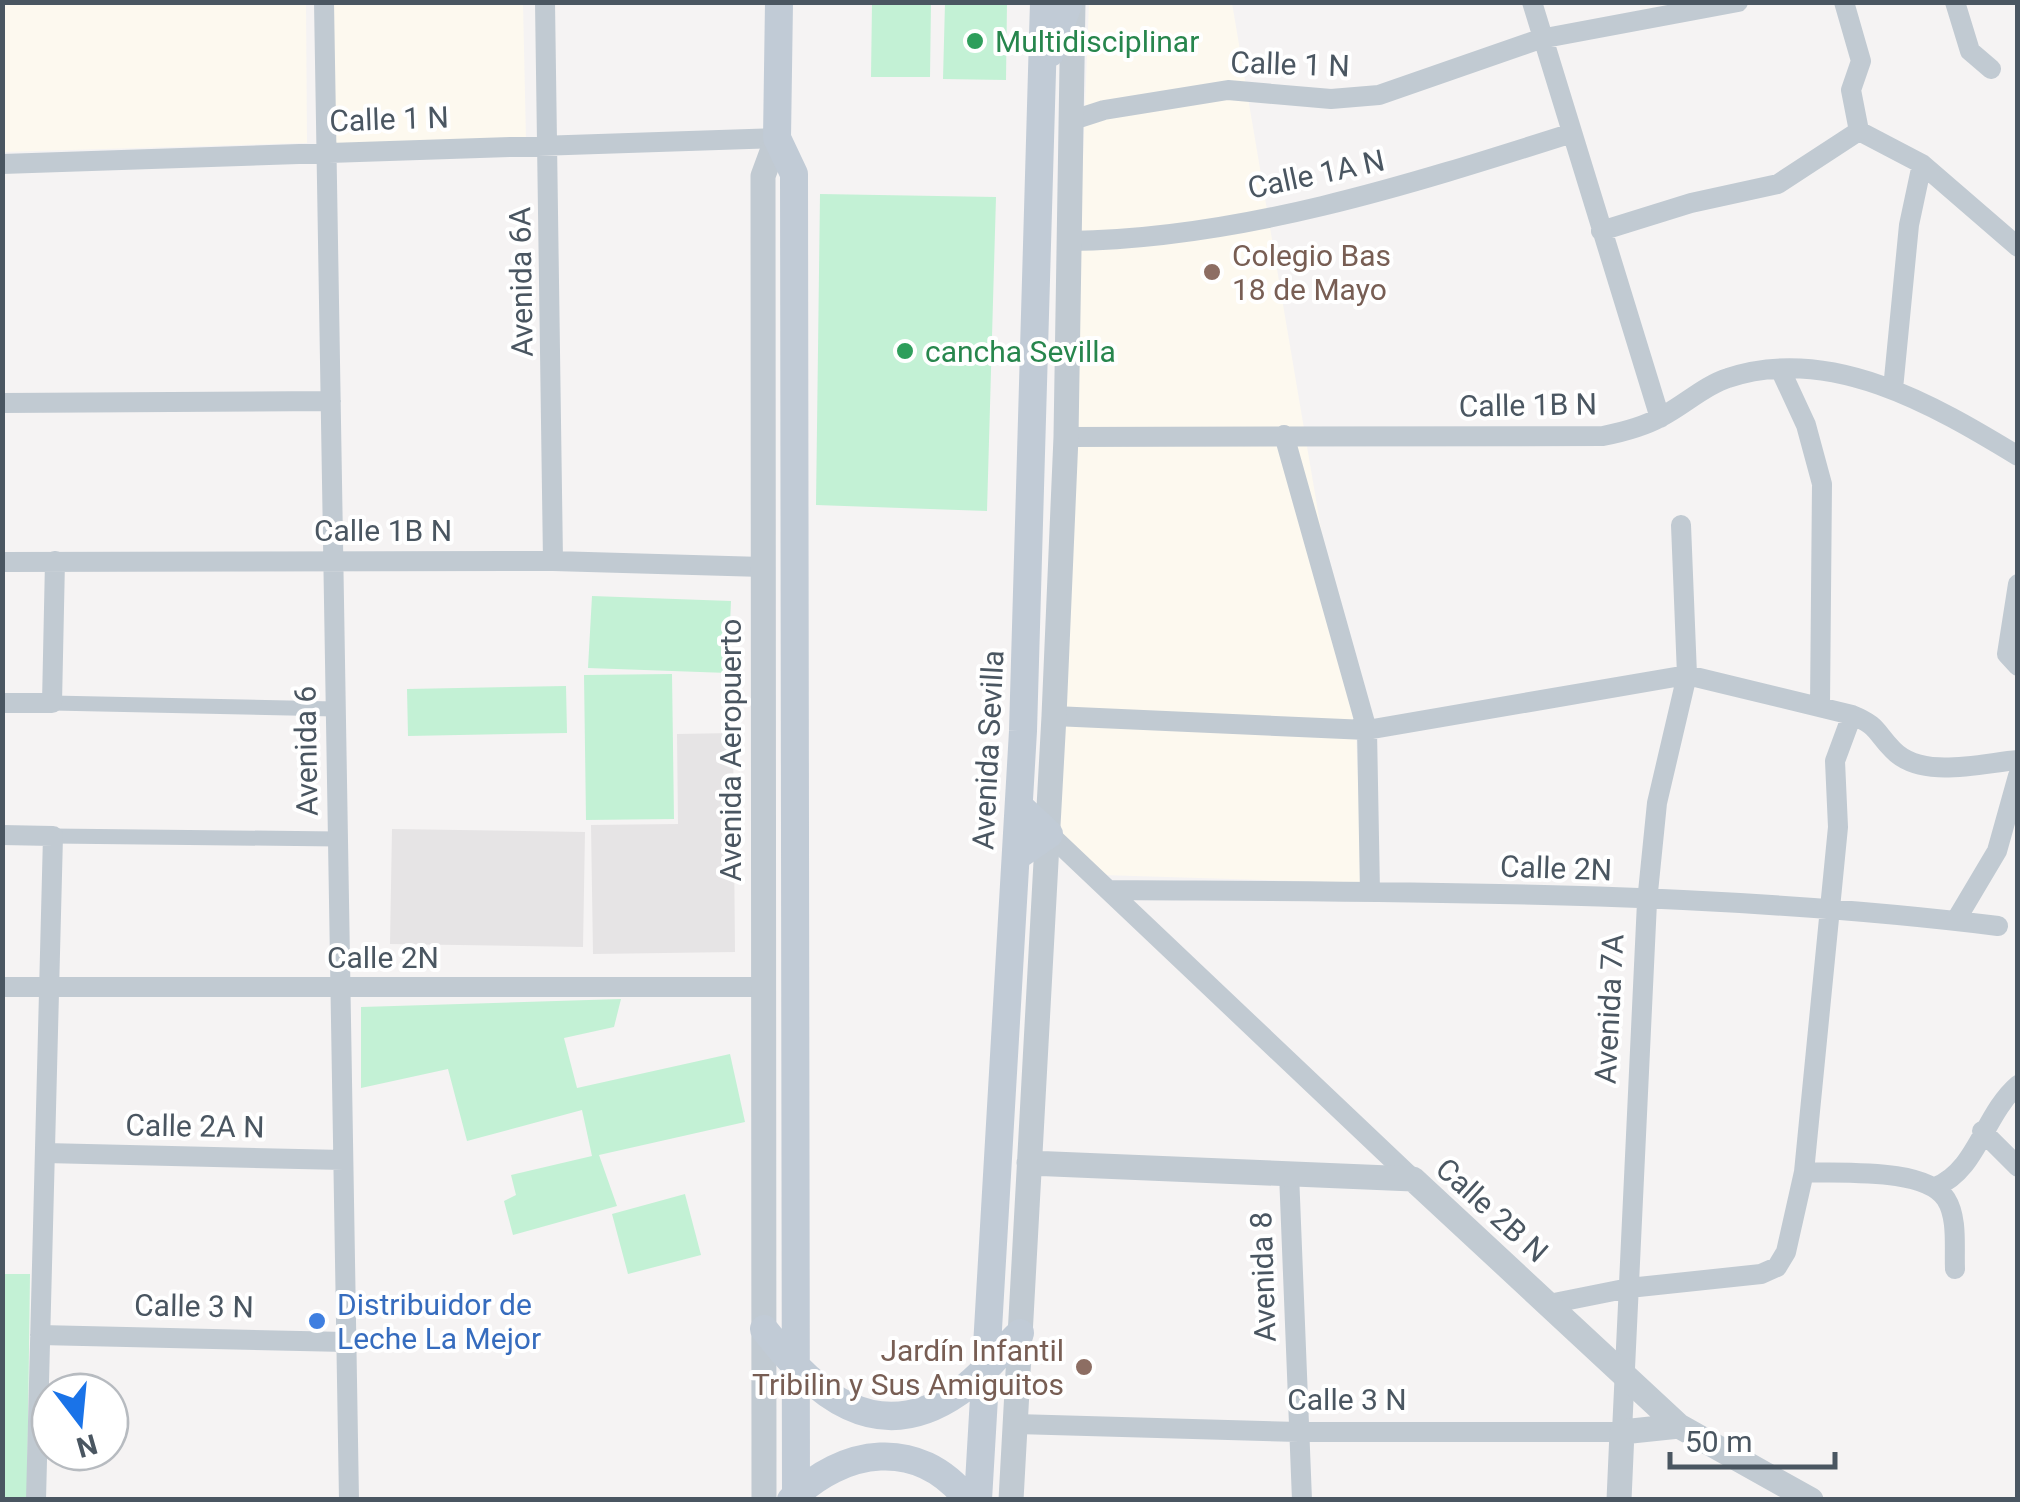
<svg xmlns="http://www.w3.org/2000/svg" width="2020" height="1502" viewBox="0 0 2020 1502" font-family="Roboto,sans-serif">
<rect width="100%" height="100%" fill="#f5f3f3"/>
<!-- commercial -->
<path fill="#fdf9ef" d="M 2,3 L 306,3 L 307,143 L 3,152 Z
M 333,3 L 523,3 L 526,140 L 335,145 Z
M 1089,3 L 1232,3 L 1356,736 L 1363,883 L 1102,875 L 1057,829 Z"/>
<!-- education -->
<path fill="#e6e4e5" d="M 733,733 L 735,952 L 593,954 L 591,825 L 678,824 L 677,734 Z
M 392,829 L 585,832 L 583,947 L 390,944 Z"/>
<!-- green -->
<path fill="#c3f1d5" d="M 872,3 L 931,3 L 930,77 L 871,77 Z
M 945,3 L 1007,3 L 1006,80 L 943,79 Z
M 820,194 L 996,197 L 987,511 L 816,505 Z
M 592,596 L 731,601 L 728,673 L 588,668 Z
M 672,674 L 674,819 L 586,820 L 584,675 Z
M 566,686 L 567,733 L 408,736 L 407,689 Z
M 621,999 L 614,1027 L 564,1038 L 577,1088 L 730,1054 L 745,1122 L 599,1155 L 617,1206 L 513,1235 L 504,1201 L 516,1195 L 511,1175 L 592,1156 L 582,1110 L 467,1141 L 448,1069 L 361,1088 L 361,1007 Z
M 685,1194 L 701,1255 L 628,1274 L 612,1214 Z
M 2,1274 L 30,1274 L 27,1499 L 3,1499 Z"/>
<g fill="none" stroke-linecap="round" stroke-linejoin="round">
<!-- pedestrian -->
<path stroke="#c1cad2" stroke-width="15" d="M 52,703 L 335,709
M 53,836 L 338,839"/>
<!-- minor -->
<path stroke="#c1cad2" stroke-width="20" d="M 324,2 L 349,1500
M 545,2 L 553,561
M 1532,2 L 1660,418
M 1844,2 L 1861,61 L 1851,90 L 1859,131
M 1955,2 L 1970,51 L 1991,69
M 1070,121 L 1104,110 L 1228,90 L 1331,99 L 1379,95 L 1540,39 L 1738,2
M 1859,131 L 1922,164 L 2018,247
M 2,164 L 777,138
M 1601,231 L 1691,203 L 1778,184 L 1859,131
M 1070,241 C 1239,239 1409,185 1569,134
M 1781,371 L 1806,425 L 1822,484 L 1820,706
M 1893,389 L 1909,225 L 1922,164
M 2,403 L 331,401
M 1284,435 L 1367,730 L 1370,892
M 1066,437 L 1603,436 C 1623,432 1643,427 1661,417 C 1683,406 1705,385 1728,378 C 1830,344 1934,405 2018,456
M 2,562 L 553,561 L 763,567
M 2018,584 L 2007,654 L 2018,666
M 2,703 L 52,703 L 55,561
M 1054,716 L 1367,730 L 1687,675 L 1852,715 C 1879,726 1875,732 1893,750 C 1922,780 1981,763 2018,760
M 1049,834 L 1413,1179
M 2,835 L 53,836 L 36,1500
M 1111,890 C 1404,892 1708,890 1998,926
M 1956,920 L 1997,851 L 2018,776
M 2,987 L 763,987
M 1982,1131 L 2018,1167
M 45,1153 L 343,1160
M 1804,1172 C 1840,1174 1925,1167 1946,1199 C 1958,1218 1954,1247 1955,1269
M 1289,1173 L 1302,1500
M 1935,1187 C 1977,1171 1984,1114 2018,1085
M 1549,1304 L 1629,1288 L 1761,1274 L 1777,1267 L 1786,1252 L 1804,1172 L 1838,827 L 1835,761 L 1852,715
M 40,1335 L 346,1342
M 1015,1424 L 1299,1432 L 1622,1432 L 1647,902 L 1657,803 L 1687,675 L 1681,525"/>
<!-- tertiary -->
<path stroke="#c1cad2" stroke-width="25" d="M 1029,1163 L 1413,1179 L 1679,1426 L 1811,1500
M 764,1500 L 763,176 L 777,138
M 1011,1500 L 1054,716 L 1066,437 L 1073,2
M 1619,1500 L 1622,1432 L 1679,1426"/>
<!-- secondary -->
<path stroke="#c1cbd6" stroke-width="28" d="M 779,2 L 777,138 L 794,174 L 796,1500
M 1050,53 L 1069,2
M 1016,857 L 1049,834 L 1019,806
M 764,1329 C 814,1393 876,1450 959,1392 C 981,1377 1000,1352 1020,1333
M 791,1500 C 843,1448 918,1436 968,1500
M 978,1500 L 1023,731 L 1044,2"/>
</g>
<!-- markers -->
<g fill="#2e9e5b" stroke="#fff" stroke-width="4">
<circle cx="975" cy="41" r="10"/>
<circle cx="905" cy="351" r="10"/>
</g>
<g fill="#8d6e63" stroke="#fff" stroke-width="4">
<circle cx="1212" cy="272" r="10"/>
<circle cx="1084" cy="1367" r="10"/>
</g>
<circle fill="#3f7fe0" stroke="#fff" stroke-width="4" cx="317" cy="1321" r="10"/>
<g text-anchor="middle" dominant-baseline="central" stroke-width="8" stroke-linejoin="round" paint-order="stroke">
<!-- leisure labels -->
<g font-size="30" fill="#27864d" stroke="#fff" text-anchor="start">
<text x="995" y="41">Multidisciplinar</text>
<text x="925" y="351">cancha Sevilla</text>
</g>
<!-- street labels -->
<g font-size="30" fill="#4a5661" stroke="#fff">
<text transform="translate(1290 64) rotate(2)">Calle 1 N</text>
<text transform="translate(389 119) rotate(-2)">Calle 1 N</text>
<text transform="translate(1316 174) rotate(-12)">Calle 1A N</text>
<text transform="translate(521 282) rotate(-91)">Avenida 6A</text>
<text transform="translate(1528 405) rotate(-1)">Calle 1B N</text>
<text x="383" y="530">Calle 1B N</text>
<text transform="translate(730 750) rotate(-90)">Avenida Aeropuerto</text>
<text transform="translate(988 750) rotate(-87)">Avenida Sevilla</text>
<text transform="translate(306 751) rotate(-91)">Avenida 6</text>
<text transform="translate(1556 868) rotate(2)">Calle 2N</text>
<text x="383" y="957">Calle 2N</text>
<text transform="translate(1609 1009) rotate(-87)">Avenida 7A</text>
<text transform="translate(195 1126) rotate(1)">Calle 2A N</text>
<text transform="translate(1492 1210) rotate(42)">Calle 2B N</text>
<text transform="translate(1263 1277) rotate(-92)">Avenida 8</text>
<text transform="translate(194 1306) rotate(1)">Calle 3 N</text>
<text x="1347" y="1399">Calle 3 N</text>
</g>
<!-- education labels -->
<g font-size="30" fill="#785e54" stroke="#fff" text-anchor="start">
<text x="1232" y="255">Colegio Bas<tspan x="1232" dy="34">18 de Mayo</tspan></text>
<text x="1064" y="1350" text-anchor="end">Jardín Infantil<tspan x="1064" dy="34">Tribilin y Sus Amiguitos</tspan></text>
</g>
<!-- shop labels -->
<g font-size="30" fill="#366cbe" stroke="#fff" text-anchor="start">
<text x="337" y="1304">Distribuidor de<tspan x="337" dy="34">Leche La Mejor</tspan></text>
</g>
</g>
<!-- border -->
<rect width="2020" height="1502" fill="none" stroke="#4a5661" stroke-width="10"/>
<!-- north arrow -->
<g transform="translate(80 1422) rotate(164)"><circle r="48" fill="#ffffff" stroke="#b7bbc0" stroke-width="2.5"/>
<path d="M0-8L18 38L0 25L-18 38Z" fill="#1a73e8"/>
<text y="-15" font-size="28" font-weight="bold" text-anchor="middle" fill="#4a5661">N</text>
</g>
<!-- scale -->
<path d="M1670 1452v15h165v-15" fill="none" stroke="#4a5661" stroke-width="5"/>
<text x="1685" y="1452" font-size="30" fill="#4a5661" stroke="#ffffff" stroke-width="8" paint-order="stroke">50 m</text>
</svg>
